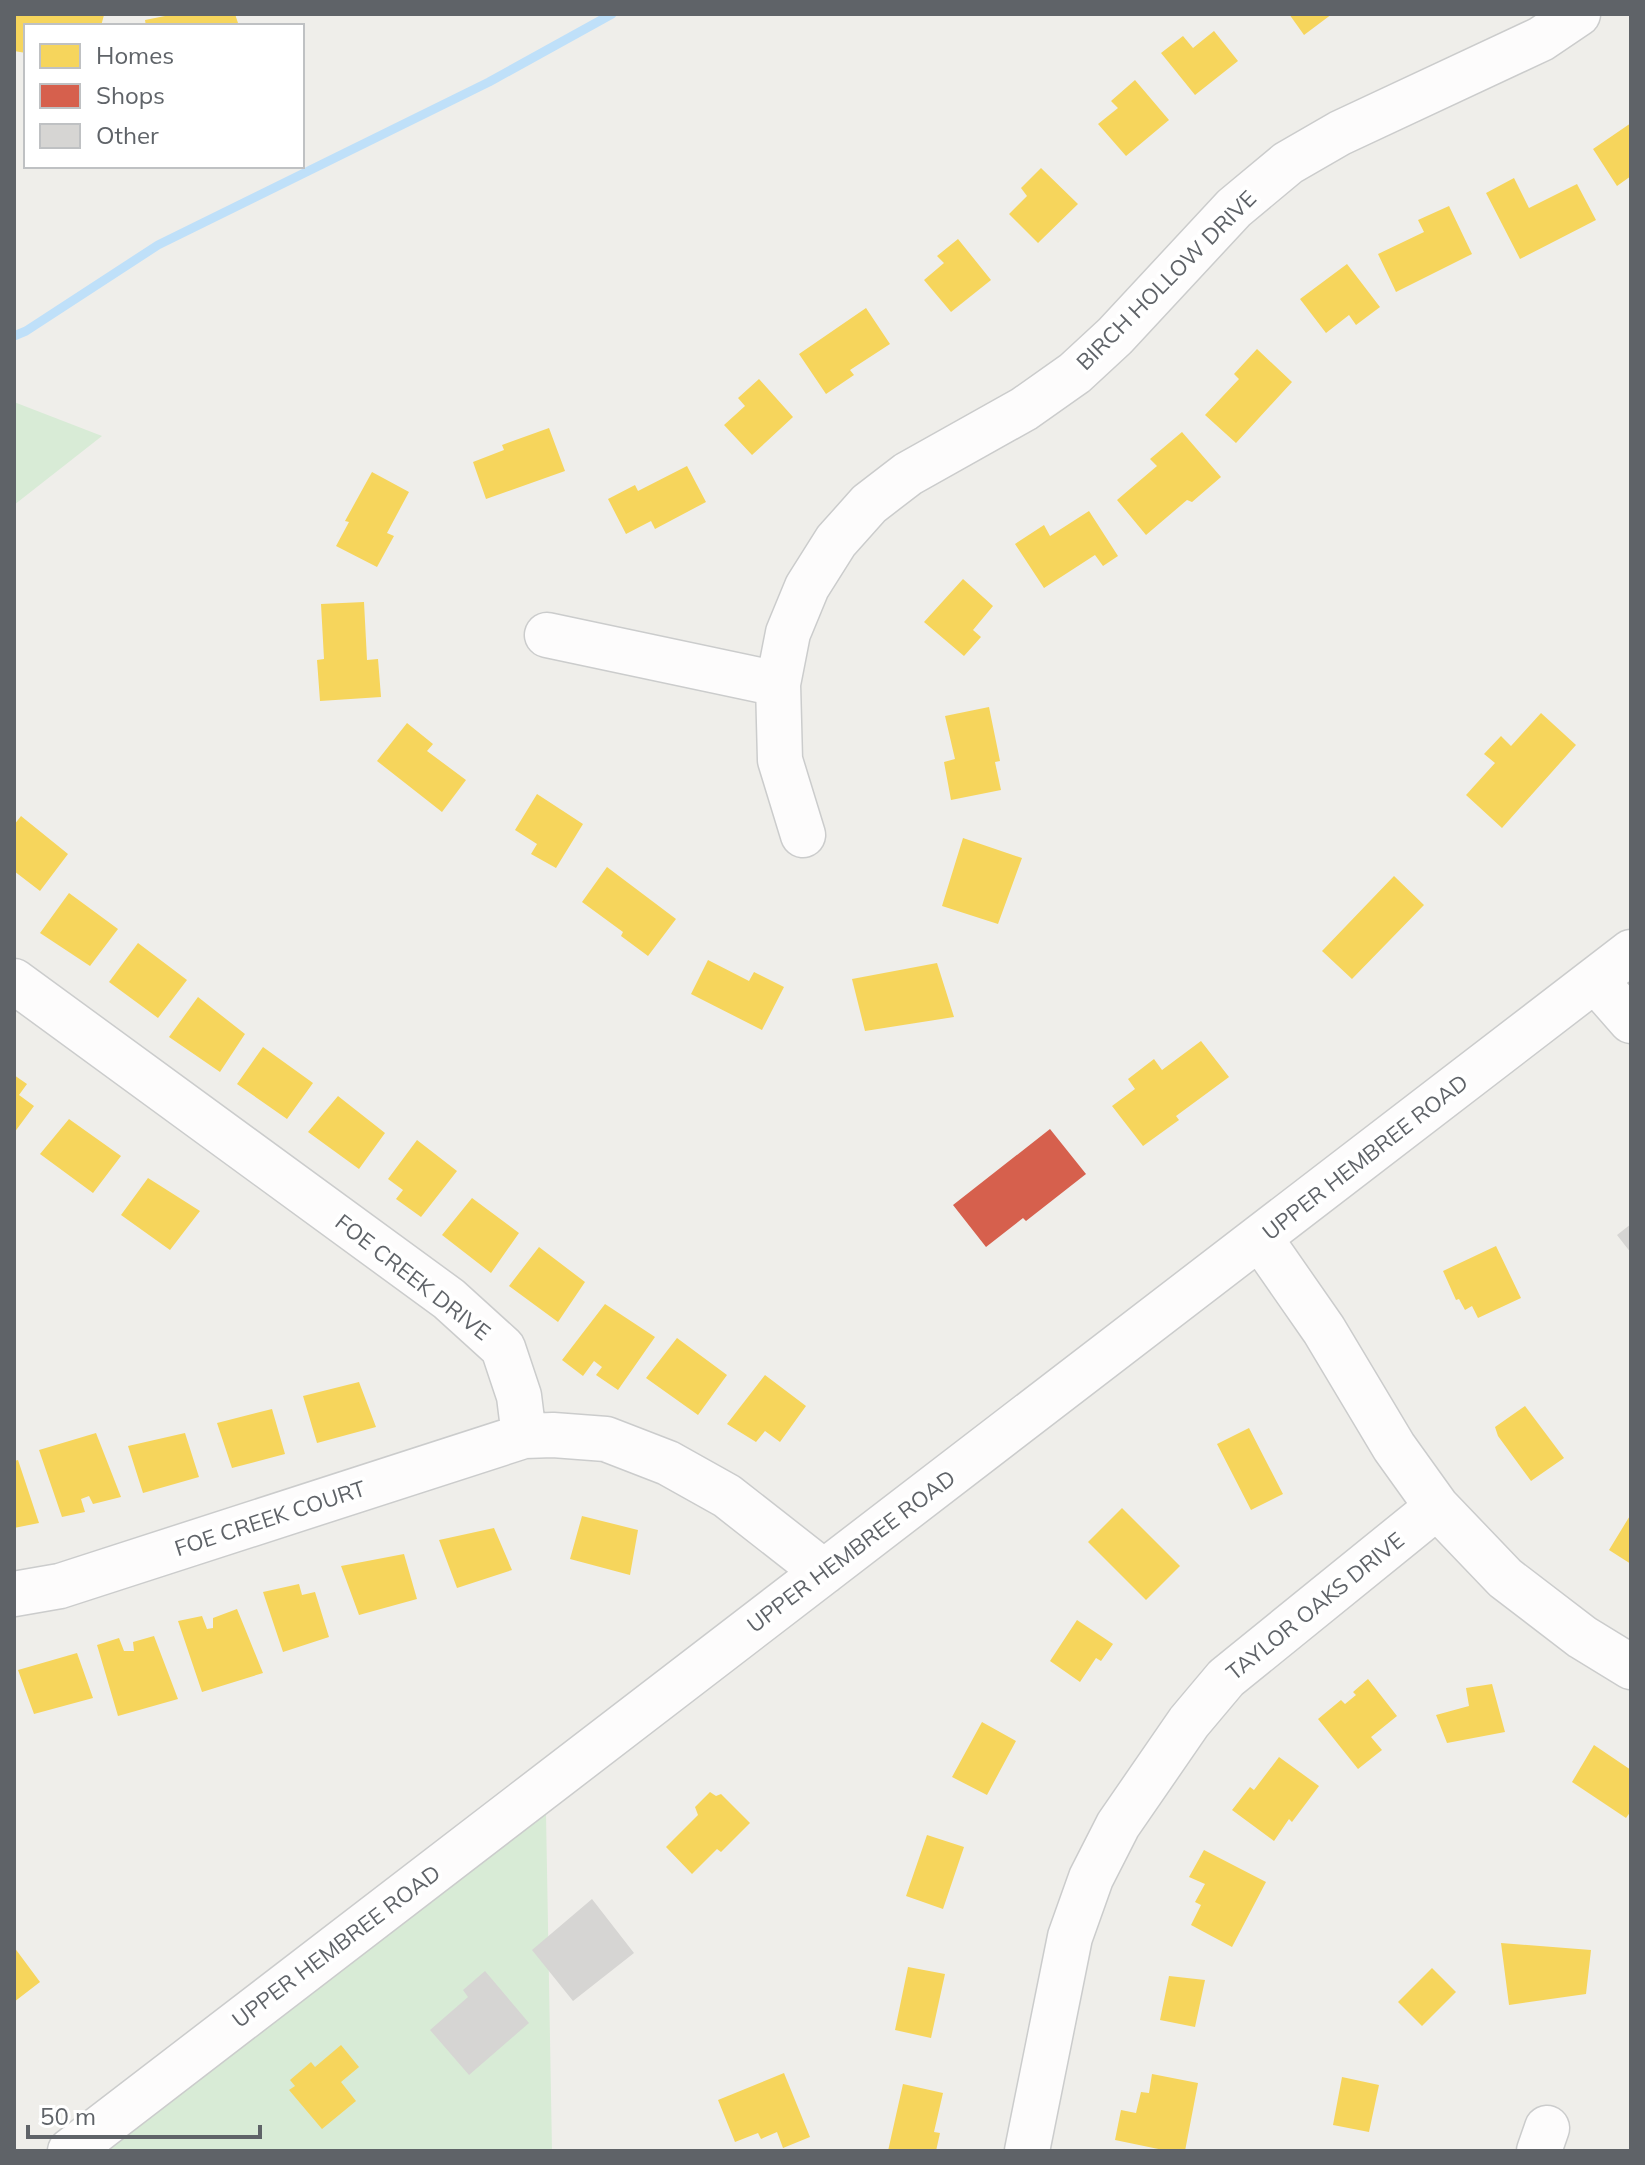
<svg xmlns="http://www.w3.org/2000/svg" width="1645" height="2165" viewBox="0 0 1645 2165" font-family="Mulish,sans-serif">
<rect width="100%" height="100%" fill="#efeeea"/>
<!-- green -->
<path fill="#d8ebd6" d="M 14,402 L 102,436 L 14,505 Z
M 545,1757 L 552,2151 L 87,2151 Z"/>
<!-- homes -->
<path fill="#f6d55c" d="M 14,14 L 100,14 L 104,15 L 101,26 L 26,26 L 26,53 L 14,51 Z
M 175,14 L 235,14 L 239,26 L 146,26 L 145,20 Z
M 1289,14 L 1332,14 L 1304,35 Z
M 1214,31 L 1238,61 L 1195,95 L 1161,53 L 1183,36 L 1193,48 Z
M 1135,80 L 1169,120 L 1126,156 L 1098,124 L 1118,108 L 1111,101 Z
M 1631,123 L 1631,176 L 1617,186 L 1593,149 Z
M 1041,168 L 1078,204 L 1038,243 L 1009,214 L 1027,196 L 1021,188 Z
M 1514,178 L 1529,208 L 1577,184 L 1596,220 L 1520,259 L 1486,193 Z
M 1449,206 L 1472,254 L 1396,292 L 1378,254 L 1424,232 L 1418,220 Z
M 958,239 L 991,280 L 951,312 L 924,280 L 944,263 L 937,256 Z
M 1347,264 L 1380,307 L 1356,325 L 1349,315 L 1326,333 L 1300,299 Z
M 866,308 L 890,344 L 850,370 L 854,375 L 826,394 L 799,354 Z
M 1257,349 L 1292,382 L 1236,443 L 1205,415 L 1239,379 L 1234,374 Z
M 759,379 L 793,417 L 752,455 L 724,425 L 745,406 L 738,398 Z
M 549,428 L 565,471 L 486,499 L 473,462 L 504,450 L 502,445 Z
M 1182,432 L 1221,477 L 1192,502 L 1187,500 L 1146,535 L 1117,500 L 1157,466 L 1150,459 Z
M 687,466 L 706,502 L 655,529 L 651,521 L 626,534 L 608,499 L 635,485 L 638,491 Z
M 372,472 L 409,492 L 387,533 L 394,536 L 377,567 L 336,546 L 349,522 L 345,521 Z
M 1089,511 L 1118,556 L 1103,566 L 1095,555 L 1044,588 L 1015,544 L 1044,525 L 1050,536 Z
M 963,579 L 993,606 L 973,630 L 981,637 L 964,656 L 924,622 Z
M 364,602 L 367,660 L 378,659 L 381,697 L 320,701 L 317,660 L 324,659 L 321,604 Z
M 989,707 L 1000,761 L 995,762 L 1001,790 L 951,800 L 944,762 L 955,759 L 945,716 Z
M 1541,713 L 1576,745 L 1502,828 L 1466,795 L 1495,763 L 1484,754 L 1501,736 L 1511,746 Z
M 407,723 L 433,744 L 427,751 L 466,780 L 442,812 L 377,761 Z
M 537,794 L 583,824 L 556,868 L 531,854 L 537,844 L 515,830 Z
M 21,816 L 68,854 L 40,891 L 14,871 L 14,825 Z
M 963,838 L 1022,858 L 998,924 L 942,906 Z
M 607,867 L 676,919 L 648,956 L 621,936 L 623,932 L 582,902 Z
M 1394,876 L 1424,905 L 1352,979 L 1322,951 Z
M 69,893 L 118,929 L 90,966 L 40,933 Z
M 138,943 L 187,980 L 158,1018 L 109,982 Z
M 708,960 L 749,981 L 754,972 L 784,987 L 762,1030 L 691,994 Z
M 937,963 L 954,1017 L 865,1031 L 852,979 Z
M 198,997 L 245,1034 L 220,1072 L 169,1037 Z
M 1201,1041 L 1229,1077 L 1176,1116 L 1179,1120 L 1143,1146 L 1112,1106 L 1135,1089 L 1128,1079 L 1154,1059 L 1162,1070 Z
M 263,1047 L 313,1083 L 287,1119 L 237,1084 Z
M 14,1075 L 27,1084 L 19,1095 L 34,1106 L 14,1133 Z
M 338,1096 L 385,1133 L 359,1169 L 308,1132 Z
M 69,1119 L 121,1156 L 93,1193 L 40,1154 Z
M 417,1140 L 457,1171 L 421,1217 L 396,1199 L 403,1190 L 388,1179 Z
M 148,1178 L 200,1211 L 170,1250 L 121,1215 Z
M 472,1198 L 519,1233 L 491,1273 L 442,1235 Z
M 1496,1246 L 1521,1298 L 1478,1318 L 1472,1306 L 1465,1310 L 1459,1299 L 1456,1300 L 1443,1271 Z
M 539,1247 L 585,1282 L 558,1322 L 509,1286 Z
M 605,1304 L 655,1337 L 618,1390 L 596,1375 L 602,1367 L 594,1361 L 583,1376 L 562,1360 Z
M 677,1338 L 727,1375 L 698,1415 L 646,1378 Z
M 765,1375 L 806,1406 L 780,1442 L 765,1431 L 756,1442 L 727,1424 Z
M 359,1382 L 376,1427 L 317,1443 L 303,1396 Z
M 1525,1406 L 1564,1458 L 1531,1481 L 1498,1436 L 1495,1427 Z
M 272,1409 L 285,1454 L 232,1468 L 217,1423 Z
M 1249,1428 L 1283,1494 L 1251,1510 L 1217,1444 Z
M 96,1433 L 121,1497 L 93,1504 L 89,1496 L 81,1499 L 85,1512 L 62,1517 L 39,1450 Z
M 185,1433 L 199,1477 L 143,1493 L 128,1446 Z
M 18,1460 L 39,1523 L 14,1528 L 14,1461 Z
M 1122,1508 L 1180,1566 L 1146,1600 L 1088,1542 Z
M 1631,1514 L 1631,1564 L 1609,1550 Z
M 582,1516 L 638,1530 L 630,1575 L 570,1559 Z
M 494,1528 L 512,1570 L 457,1588 L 439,1540 Z
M 404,1554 L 417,1599 L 359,1615 L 341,1566 Z
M 299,1584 L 302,1595 L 315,1592 L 329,1637 L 283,1652 L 263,1592 Z
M 237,1609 L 263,1673 L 202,1692 L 178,1621 L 202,1616 L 207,1629 L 213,1628 L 213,1618 Z
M 1077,1620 L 1113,1644 L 1101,1661 L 1096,1658 L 1080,1682 L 1050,1661 Z
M 154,1636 L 178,1699 L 118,1716 L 97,1645 L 119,1638 L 124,1651 L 134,1651 L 133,1642 Z
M 77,1653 L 93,1698 L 34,1714 L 18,1670 Z
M 1368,1679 L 1397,1716 L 1371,1737 L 1382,1750 L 1358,1769 L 1318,1719 L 1341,1700 L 1345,1704 L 1356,1695 L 1353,1692 Z
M 1492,1684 L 1505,1732 L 1447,1743 L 1436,1715 L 1469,1706 L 1466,1688 Z
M 982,1722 L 1016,1741 L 987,1795 L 952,1777 Z
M 1594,1745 L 1631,1770 L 1631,1811 L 1626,1818 L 1572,1782 Z
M 1279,1757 L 1319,1786 L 1292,1822 L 1289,1819 L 1274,1841 L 1232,1810 L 1250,1787 L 1254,1790 Z
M 710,1792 L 716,1796 L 721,1794 L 750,1823 L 721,1852 L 717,1849 L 692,1874 L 666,1847 L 698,1815 L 695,1807 Z
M 927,1835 L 964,1847 L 943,1909 L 906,1896 Z
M 1204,1850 L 1266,1882 L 1232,1947 L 1191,1925 L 1201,1905 L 1195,1902 L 1205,1884 L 1189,1877 Z
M 1501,1943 L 1591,1950 L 1586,1994 L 1509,2005 Z
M 14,1947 L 40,1982 L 14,2002 Z
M 908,1967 L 945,1974 L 931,2038 L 895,2030 Z
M 1432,1968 L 1456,1992 L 1422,2026 L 1398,2002 Z
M 1169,1976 L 1205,1980 L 1195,2027 L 1160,2020 Z
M 341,2045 L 359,2067 L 341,2082 L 356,2101 L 322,2129 L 289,2090 L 295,2086 L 290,2080 L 311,2062 L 315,2067 Z
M 784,2073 L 810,2137 L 783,2148 L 777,2132 L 761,2139 L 758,2133 L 735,2142 L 718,2100 Z
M 1152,2074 L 1198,2083 L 1185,2151 L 1168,2151 L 1115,2140 L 1121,2110 L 1136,2113 L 1141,2092 L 1149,2093 Z
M 1342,2077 L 1379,2085 L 1369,2132 L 1333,2125 Z
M 903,2084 L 943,2093 L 934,2132 L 940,2133 L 936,2151 L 888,2151 Z"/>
<!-- shops -->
<path fill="#d6604d" d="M 1050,1129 L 1086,1174 L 1026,1221 L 1023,1218 L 986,1247 L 953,1205 Z"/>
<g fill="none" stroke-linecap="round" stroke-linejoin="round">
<!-- stream -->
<path stroke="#bfe0f9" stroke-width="9" d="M 14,336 L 26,331 L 158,245 L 489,82 L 612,14"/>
</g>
<!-- building -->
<path fill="#d6d5d3" d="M 1631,1224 L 1631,1253 L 1617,1235 Z
M 592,1899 L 634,1953 L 573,2001 L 532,1950 Z
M 485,1971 L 529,2023 L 469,2075 L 430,2030 L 468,1997 L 463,1990 Z"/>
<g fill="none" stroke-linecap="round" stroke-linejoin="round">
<!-- minor casing -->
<g stroke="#cbcccc" stroke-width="47">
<path id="minor" d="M 547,635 L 778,684
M 803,835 L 780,760 L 778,684 L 788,633 L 807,587 L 836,541 L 869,504 L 908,474 L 1024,409 L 1075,373 L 1115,336 L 1234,208 L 1288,163 L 1340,133 L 1541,39 L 1578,14
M 1595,980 L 1631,1021
M 14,981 L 449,1299 L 503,1348 L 519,1396 L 524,1436
M 1260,1238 L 1324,1330 L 1394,1447 L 1437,1507 L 1505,1578 L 1582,1637 L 1631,1667
M 14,1594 L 60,1586 L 524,1436 L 553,1435 L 606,1439 L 668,1463 L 727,1496 L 824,1572
M 70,2151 L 1631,952
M 1027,2151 L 1070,1937 L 1091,1878 L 1118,1825 L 1189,1722 L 1226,1678 L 1437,1507
M 1539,2151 L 1547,2128"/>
</g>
<!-- minor -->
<use href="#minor" stroke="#fdfcfc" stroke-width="44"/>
</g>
<g text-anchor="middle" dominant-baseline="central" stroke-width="8" stroke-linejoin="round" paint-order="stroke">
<!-- street labels -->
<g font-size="22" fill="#5f6368" stroke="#fff">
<text transform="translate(1166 280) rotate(-45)">BIRCH HOLLOW DRIVE</text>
<text transform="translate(1365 1157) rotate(-38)">UPPER HEMBREE ROAD</text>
<text transform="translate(413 1277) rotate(38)">FOE CREEK DRIVE</text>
<text transform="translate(270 1518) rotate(-18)">FOE CREEK COURT</text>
<text transform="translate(851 1551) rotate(-37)">UPPER HEMBREE ROAD</text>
<text transform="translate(1315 1606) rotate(-39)">TAYLOR OAKS DRIVE</text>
<text transform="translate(336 1946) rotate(-37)">UPPER HEMBREE ROAD</text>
</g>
</g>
<!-- border -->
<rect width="1645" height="2165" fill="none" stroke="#5f6368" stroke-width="32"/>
<!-- legend -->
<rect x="24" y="24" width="280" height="144" fill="#ffffff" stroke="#bfc1c3" stroke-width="2"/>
<rect x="40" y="44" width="40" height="24" fill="#f6d55c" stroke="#bfc1c3" stroke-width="2"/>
<text x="96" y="64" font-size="24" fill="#5f6368">Homes</text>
<rect x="40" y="84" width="40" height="24" fill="#d6604d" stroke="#bfc1c3" stroke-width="2"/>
<text x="96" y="104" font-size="24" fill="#5f6368">Shops</text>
<rect x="40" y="124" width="40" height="24" fill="#d6d5d3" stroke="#bfc1c3" stroke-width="2"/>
<text x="96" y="144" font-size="24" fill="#5f6368">Other</text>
<!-- scale -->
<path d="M28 2125v12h232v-12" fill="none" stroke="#5f6368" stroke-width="4"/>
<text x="40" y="2125" font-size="24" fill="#5f6368" stroke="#ffffff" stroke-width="6" paint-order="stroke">50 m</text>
</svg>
